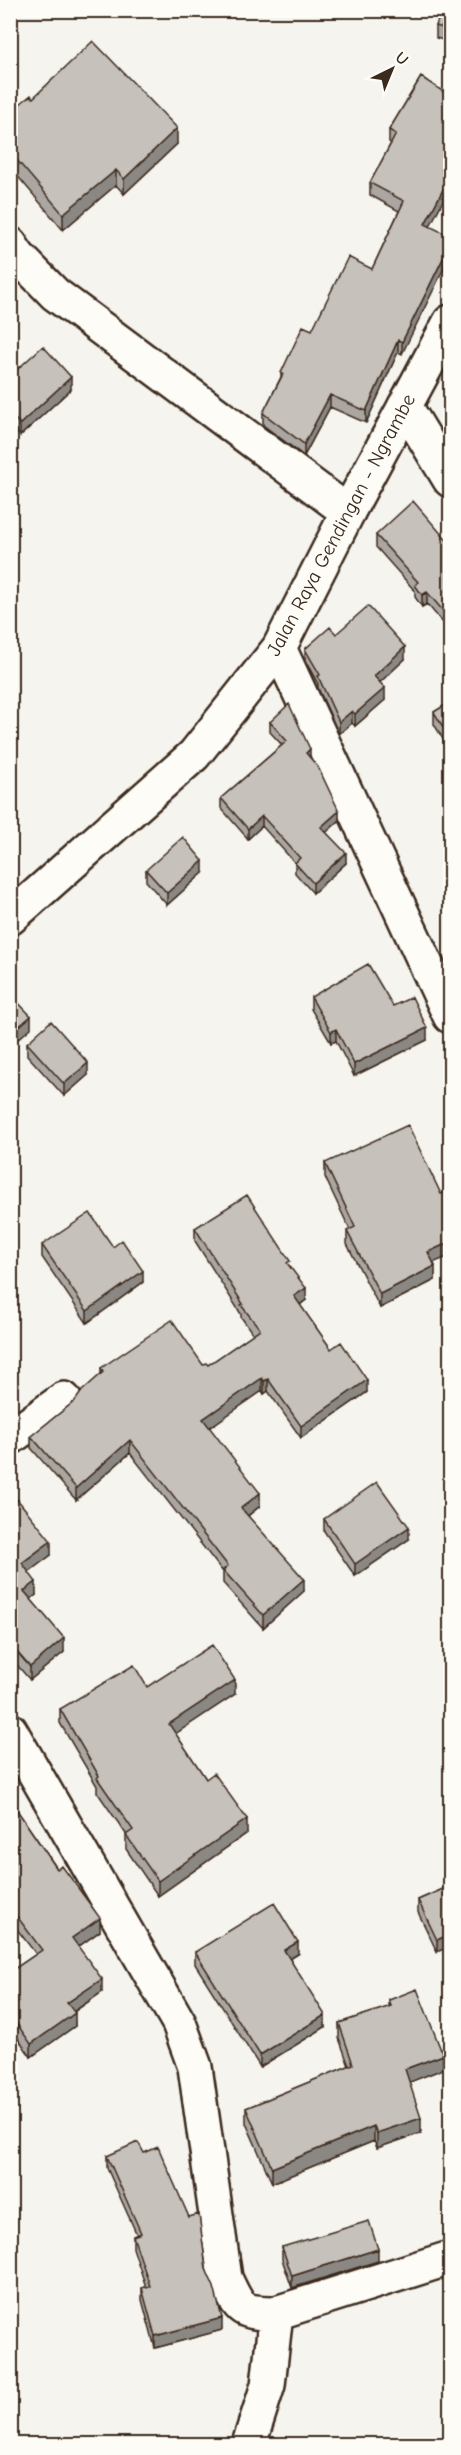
<svg xmlns="http://www.w3.org/2000/svg" width="461" height="2455" viewBox="0 0 461 2455" font-family="'Comic Neue',sans-serif">
<rect width="100%" height="100%" fill="#f5f4ee"/>
<filter id="ink" filterUnits="userSpaceOnUse"><feTurbulence type="fractalNoise" baseFrequency=".0167" numOctaves="2"/><feDisplacementMap in="SourceGraphic" scale="12" xChannelSelector="R" yChannelSelector="G"/><feConvolveMatrix kernelMatrix="1 2 1 2 8 2 1 2 1" color-interpolation-filters="sRGB"/></filter>
<g filter="url(#ink)">
<g fill="none" stroke-linecap="round" stroke-linejoin="round">
<!-- minor casing -->
<g stroke="#3b2a1e" stroke-width="38">
<path id="minor" d="M 10,244 L 18,256 L 55,294 L 348,512
M 405,406 L 450,480
M 279,648 L 450,1016
M 10,1438 L 64,1399
M 10,1730 L 179,2023 L 195,2067 L 225,2278 C 240,2310 240,2313 276,2313 L 450,2258
M 249,2444 L 268,2385 L 276,2313"/>
</g>
<!-- secondary casing -->
<g stroke="#3b2a1e" stroke-width="38">
<path id="secondary" d="M 10,918 L 194,755 L 279,648 L 348,512 L 450,322"/>
</g>
<!-- minor -->
<use href="#minor" stroke="#fdfcf7" stroke-width="33"/>
<!-- secondary -->
<use href="#secondary" stroke="#fdfcf7" stroke-width="33"/>
</g>
<!-- wall -->
<path fill="#aba6a1" stroke="#3b2a1e" stroke-width="1.5" d="M 450,10 L 450,42 L 436,38 L 436,26 Z
M 421,77 L 447,173 L 430,226 L 402,354 L 398,352 L 366,423 L 330,407 L 304,456 L 263,425 L 263,413 L 281,377 L 281,373 L 312,330 L 372,269 L 399,211 L 370,195 L 370,183 L 391,143 L 389,142 L 389,130 Z
M 33,98 L 177,144 L 124,194 L 116,185 L 63,230 L 10,167 L 10,112 Z
M 10,376 L 71,389 L 20,436 L 10,426 Z
M 376,535 L 450,544 L 450,631 L 427,604 L 422,607 L 415,597 L 415,591 L 376,547 Z
M 336,634 L 405,659 L 380,682 L 385,700 L 355,726 L 352,723 L 339,734 L 318,688 L 318,684 L 305,660 L 305,649 Z
M 450,702 L 450,751 L 434,724 L 434,712 Z
M 270,722 L 310,758 L 339,821 L 326,832 L 346,863 L 313,893 L 295,873 L 295,863 L 262,826 L 248,839 L 221,808 L 221,798 L 282,745 L 270,732 Z
M 146,870 L 203,873 L 167,905 L 146,881 Z
M 311,997 L 393,1006 L 427,1040 L 354,1076 L 336,1041 L 331,1043 L 311,1009 Z
M 27,1043 L 88,1075 L 64,1096 L 27,1055 Z
M 325,1163 L 434,1263 L 435,1280 L 380,1308 L 347,1244 L 347,1231 L 350,1230 L 325,1177 Z
M 195,1228 L 290,1266 L 306,1300 L 300,1305 L 331,1349 L 367,1392 L 301,1438 L 268,1391 L 264,1394 L 262,1391 L 209,1427 L 260,1506 L 248,1516 L 304,1591 L 263,1628 L 223,1583 L 223,1572 L 130,1453 L 76,1500 L 31,1448 L 31,1436 L 75,1401 L 101,1374 L 101,1368 L 208,1365 L 253,1334 L 241,1317 L 241,1314 L 195,1241 Z
M 42,1245 L 113,1247 L 143,1282 L 87,1323 L 42,1257 Z
M 10,1505 L 51,1555 L 28,1572 L 36,1595 L 30,1599 L 64,1652 L 30,1680 L 10,1657 Z
M 324,1519 L 409,1539 L 355,1576 L 324,1531 Z
M 147,1687 L 235,1694 L 175,1733 L 206,1779 L 247,1833 L 158,1896 L 126,1849 L 126,1834 L 97,1792 L 97,1786 L 60,1723 L 60,1709 Z
M 10,1800 L 100,1931 L 78,1947 L 102,1992 L 74,2012 L 75,2026 L 31,2057 L 17,2037 L 10,2042 L 10,1972 L 36,1954 L 10,1920 Z
M 450,1886 L 437,1952 L 418,1912 L 418,1900 Z
M 195,1952 L 298,1954 L 290,1959 L 325,2027 L 260,2067 L 195,1964 Z
M 389,2000 L 443,2069 L 409,2082 L 421,2133 L 377,2148 L 374,2141 L 272,2183 L 246,2123 L 246,2108 L 349,2066 L 339,2038 L 339,2023 L 389,2007 Z
M 107,2156 L 206,2269 L 222,2330 L 155,2348 L 142,2300 L 142,2288 L 146,2287 L 133,2248 L 133,2236 L 137,2235 L 107,2168 Z
M 282,2247 L 378,2261 L 292,2288 L 282,2259 Z"/>
<!-- shaded-wall -->
<path fill="#8b8783" stroke="#3b2a1e" stroke-width="1.5" d="M 177,128 L 177,144 L 124,194 L 124,179 Z
M 450,155 L 450,167 L 442,182 L 442,170 Z
M 116,170 L 116,185 L 63,230 L 63,214 Z
M 450,176 L 450,187 L 425,236 L 425,224 Z
M 450,244 L 450,256 L 402,354 L 402,342 Z
M 398,340 L 398,352 L 366,423 L 366,411 Z
M 71,377 L 71,389 L 20,436 L 20,424 Z
M 330,395 L 330,407 L 304,456 L 304,444 Z
M 427,592 L 427,604 L 422,607 L 422,595 Z
M 405,647 L 405,659 L 374,688 L 374,676 Z
M 385,688 L 385,700 L 355,726 L 355,714 Z
M 352,711 L 352,723 L 339,734 L 339,722 Z
M 310,749 L 310,759 L 306,753 Z
M 12,802 L 12,814 L 10,816 L 10,804 Z
M 339,811 L 339,821 L 321,837 L 321,827 Z
M 262,816 L 262,826 L 248,839 L 248,829 Z
M 346,853 L 346,863 L 313,893 L 313,883 Z
M 203,861 L 203,873 L 167,905 L 167,893 Z
M 31,1016 L 31,1028 L 10,1046 L 10,1034 Z
M 427,1028 L 427,1040 L 354,1076 L 354,1064 Z
M 336,1029 L 336,1041 L 331,1043 L 331,1032 Z
M 88,1063 L 88,1075 L 64,1096 L 64,1084 Z
M 450,1242 L 450,1256 L 428,1265 L 428,1252 Z
M 435,1266 L 435,1280 L 380,1308 L 380,1294 Z
M 143,1271 L 143,1282 L 87,1323 L 87,1311 Z
M 306,1288 L 306,1300 L 294,1309 L 294,1296 Z
M 262,1378 L 262,1391 L 203,1432 L 203,1419 Z
M 268,1379 L 268,1391 L 264,1394 L 264,1381 Z
M 367,1380 L 367,1392 L 301,1438 L 301,1426 Z
M 130,1440 L 130,1453 L 76,1500 L 76,1488 Z
M 260,1493 L 260,1506 L 241,1521 L 241,1508 Z
M 409,1527 L 409,1539 L 355,1576 L 355,1564 Z
M 51,1541 L 51,1555 L 22,1577 L 22,1563 Z
M 304,1579 L 304,1591 L 263,1628 L 263,1615 Z
M 36,1582 L 36,1595 L 24,1604 L 24,1591 Z
M 64,1638 L 64,1652 L 30,1680 L 30,1667 Z
M 235,1680 L 235,1694 L 169,1738 L 169,1724 Z
M 247,1819 L 247,1833 L 158,1896 L 158,1881 Z
M 100,1918 L 100,1931 L 72,1951 L 72,1938 Z
M 450,1934 L 450,1946 L 437,1952 L 437,1940 Z
M 298,1942 L 298,1954 L 284,1962 L 284,1950 Z
M 102,1979 L 102,1992 L 67,2016 L 67,2003 Z
M 75,2013 L 75,2026 L 31,2057 L 31,2044 Z
M 325,2015 L 325,2027 L 260,2067 L 260,2055 Z
M 17,2024 L 17,2037 L 10,2042 L 10,2030 Z
M 443,2055 L 443,2069 L 405,2084 L 405,2069 Z
M 421,2118 L 421,2133 L 377,2148 L 377,2133 Z
M 374,2126 L 374,2141 L 272,2183 L 272,2168 Z
M 378,2249 L 378,2261 L 292,2288 L 292,2276 Z
M 222,2318 L 222,2330 L 155,2348 L 155,2336 Z"/>
<!-- building -->
<path fill="#c7c1bb" stroke="#3b2a1e" stroke-width="1.5" d="M 441,10 L 450,10 L 450,30 L 436,26 Z
M 93,41 L 177,128 L 124,179 L 116,170 L 63,214 L 10,152 L 10,112 L 31,95 L 33,98 Z
M 421,77 L 450,96 L 450,155 L 442,170 L 450,174 L 450,176 L 425,224 L 450,236 L 450,244 L 402,342 L 398,340 L 366,411 L 330,395 L 304,444 L 263,413 L 283,374 L 281,373 L 303,326 L 312,330 L 348,257 L 372,269 L 404,201 L 370,183 L 396,134 L 389,130 Z
M 43,346 L 71,377 L 20,424 L 10,414 L 10,376 Z
M 413,501 L 450,544 L 450,619 L 427,592 L 422,595 L 415,585 L 418,582 L 376,535 Z
M 368,606 L 405,647 L 374,676 L 385,688 L 355,714 L 352,711 L 339,722 L 318,676 L 320,675 L 305,649 L 330,627 L 336,634 Z
M 450,702 L 450,739 L 434,712 Z
M 289,704 L 310,749 L 306,753 L 318,767 L 339,811 L 321,827 L 346,853 L 313,883 L 295,863 L 300,858 L 262,816 L 248,829 L 221,798 L 287,741 L 270,722 Z
M 183,837 L 203,861 L 167,893 L 146,870 Z
M 368,964 L 393,1006 L 412,997 L 427,1028 L 354,1064 L 336,1029 L 331,1032 L 311,997 Z
M 10,994 L 31,1016 L 10,1034 Z
M 51,1021 L 88,1063 L 64,1084 L 27,1043 Z
M 408,1125 L 441,1194 L 450,1190 L 450,1242 L 428,1252 L 435,1266 L 380,1294 L 347,1231 L 355,1227 L 325,1163 Z
M 247,1195 L 290,1261 L 287,1263 L 306,1288 L 294,1296 L 331,1349 L 341,1342 L 367,1380 L 301,1426 L 268,1379 L 264,1381 L 262,1378 L 203,1419 L 260,1493 L 241,1508 L 304,1579 L 263,1615 L 223,1570 L 228,1566 L 130,1440 L 76,1488 L 31,1436 L 75,1401 L 82,1391 L 103,1372 L 101,1368 L 172,1320 L 203,1365 L 206,1363 L 208,1365 L 260,1329 L 241,1305 L 243,1304 L 195,1228 Z
M 90,1213 L 113,1247 L 122,1240 L 143,1271 L 87,1311 L 42,1245 Z
M 377,1482 L 409,1527 L 355,1564 L 324,1519 Z
M 17,1499 L 51,1541 L 22,1563 L 36,1582 L 24,1591 L 64,1638 L 30,1667 L 10,1644 L 10,1505 Z
M 212,1645 L 235,1680 L 169,1724 L 206,1779 L 214,1773 L 247,1819 L 158,1881 L 126,1835 L 133,1830 L 97,1778 L 99,1776 L 60,1709 L 134,1665 L 147,1687 Z
M 10,1800 L 57,1869 L 62,1866 L 100,1918 L 72,1938 L 102,1979 L 67,2003 L 75,2013 L 31,2044 L 17,2024 L 10,2030 L 10,1972 L 42,1950 L 10,1907 Z
M 450,1886 L 450,1934 L 437,1940 L 418,1900 Z
M 274,1903 L 298,1942 L 284,1950 L 325,2015 L 260,2055 L 195,1952 Z
M 417,1989 L 443,2055 L 405,2069 L 421,2118 L 377,2133 L 374,2126 L 272,2168 L 246,2108 L 353,2064 L 339,2023 L 391,2006 L 389,2000 Z
M 138,2142 L 144,2153 L 158,2147 L 189,2217 L 199,2214 L 206,2269 L 214,2287 L 222,2318 L 155,2336 L 142,2288 L 150,2286 L 133,2236 L 141,2233 L 107,2156 Z
M 369,2221 L 378,2249 L 292,2276 L 282,2247 Z"/>
</g>
<g text-anchor="middle" dominant-baseline="central" stroke-width="5" stroke-linejoin="round" paint-order="stroke">
<!-- street labels -->
<g font-size="20" fill="#3b2a1e" stroke="#fdfcf7">
<text transform="translate(341 525) rotate(-62)">Jalan Raya Gendingan - Ngrambe</text>
</g>
</g>
<!-- margin -->
<rect width="461" height="2455" fill="none" stroke="#fdfcf7" stroke-width="36"/>
<rect x="18" y="18" width="425" height="2419" fill="none" stroke="#3b2a1e" stroke-width="2" filter="url(#ink)"/>
<!-- north arrow -->
<g transform="translate(392 69) rotate(43)" stroke="#fdfcf7" stroke-width="4.5" paint-order="stroke">
<path d="M0-4.5L10 22L0 15L-10 22Z" fill="#3b2a1e"/>
<text y="-9" font-size="16" font-weight="bold" text-anchor="middle" fill="#3b2a1e">U</text>
</g>
</svg>
